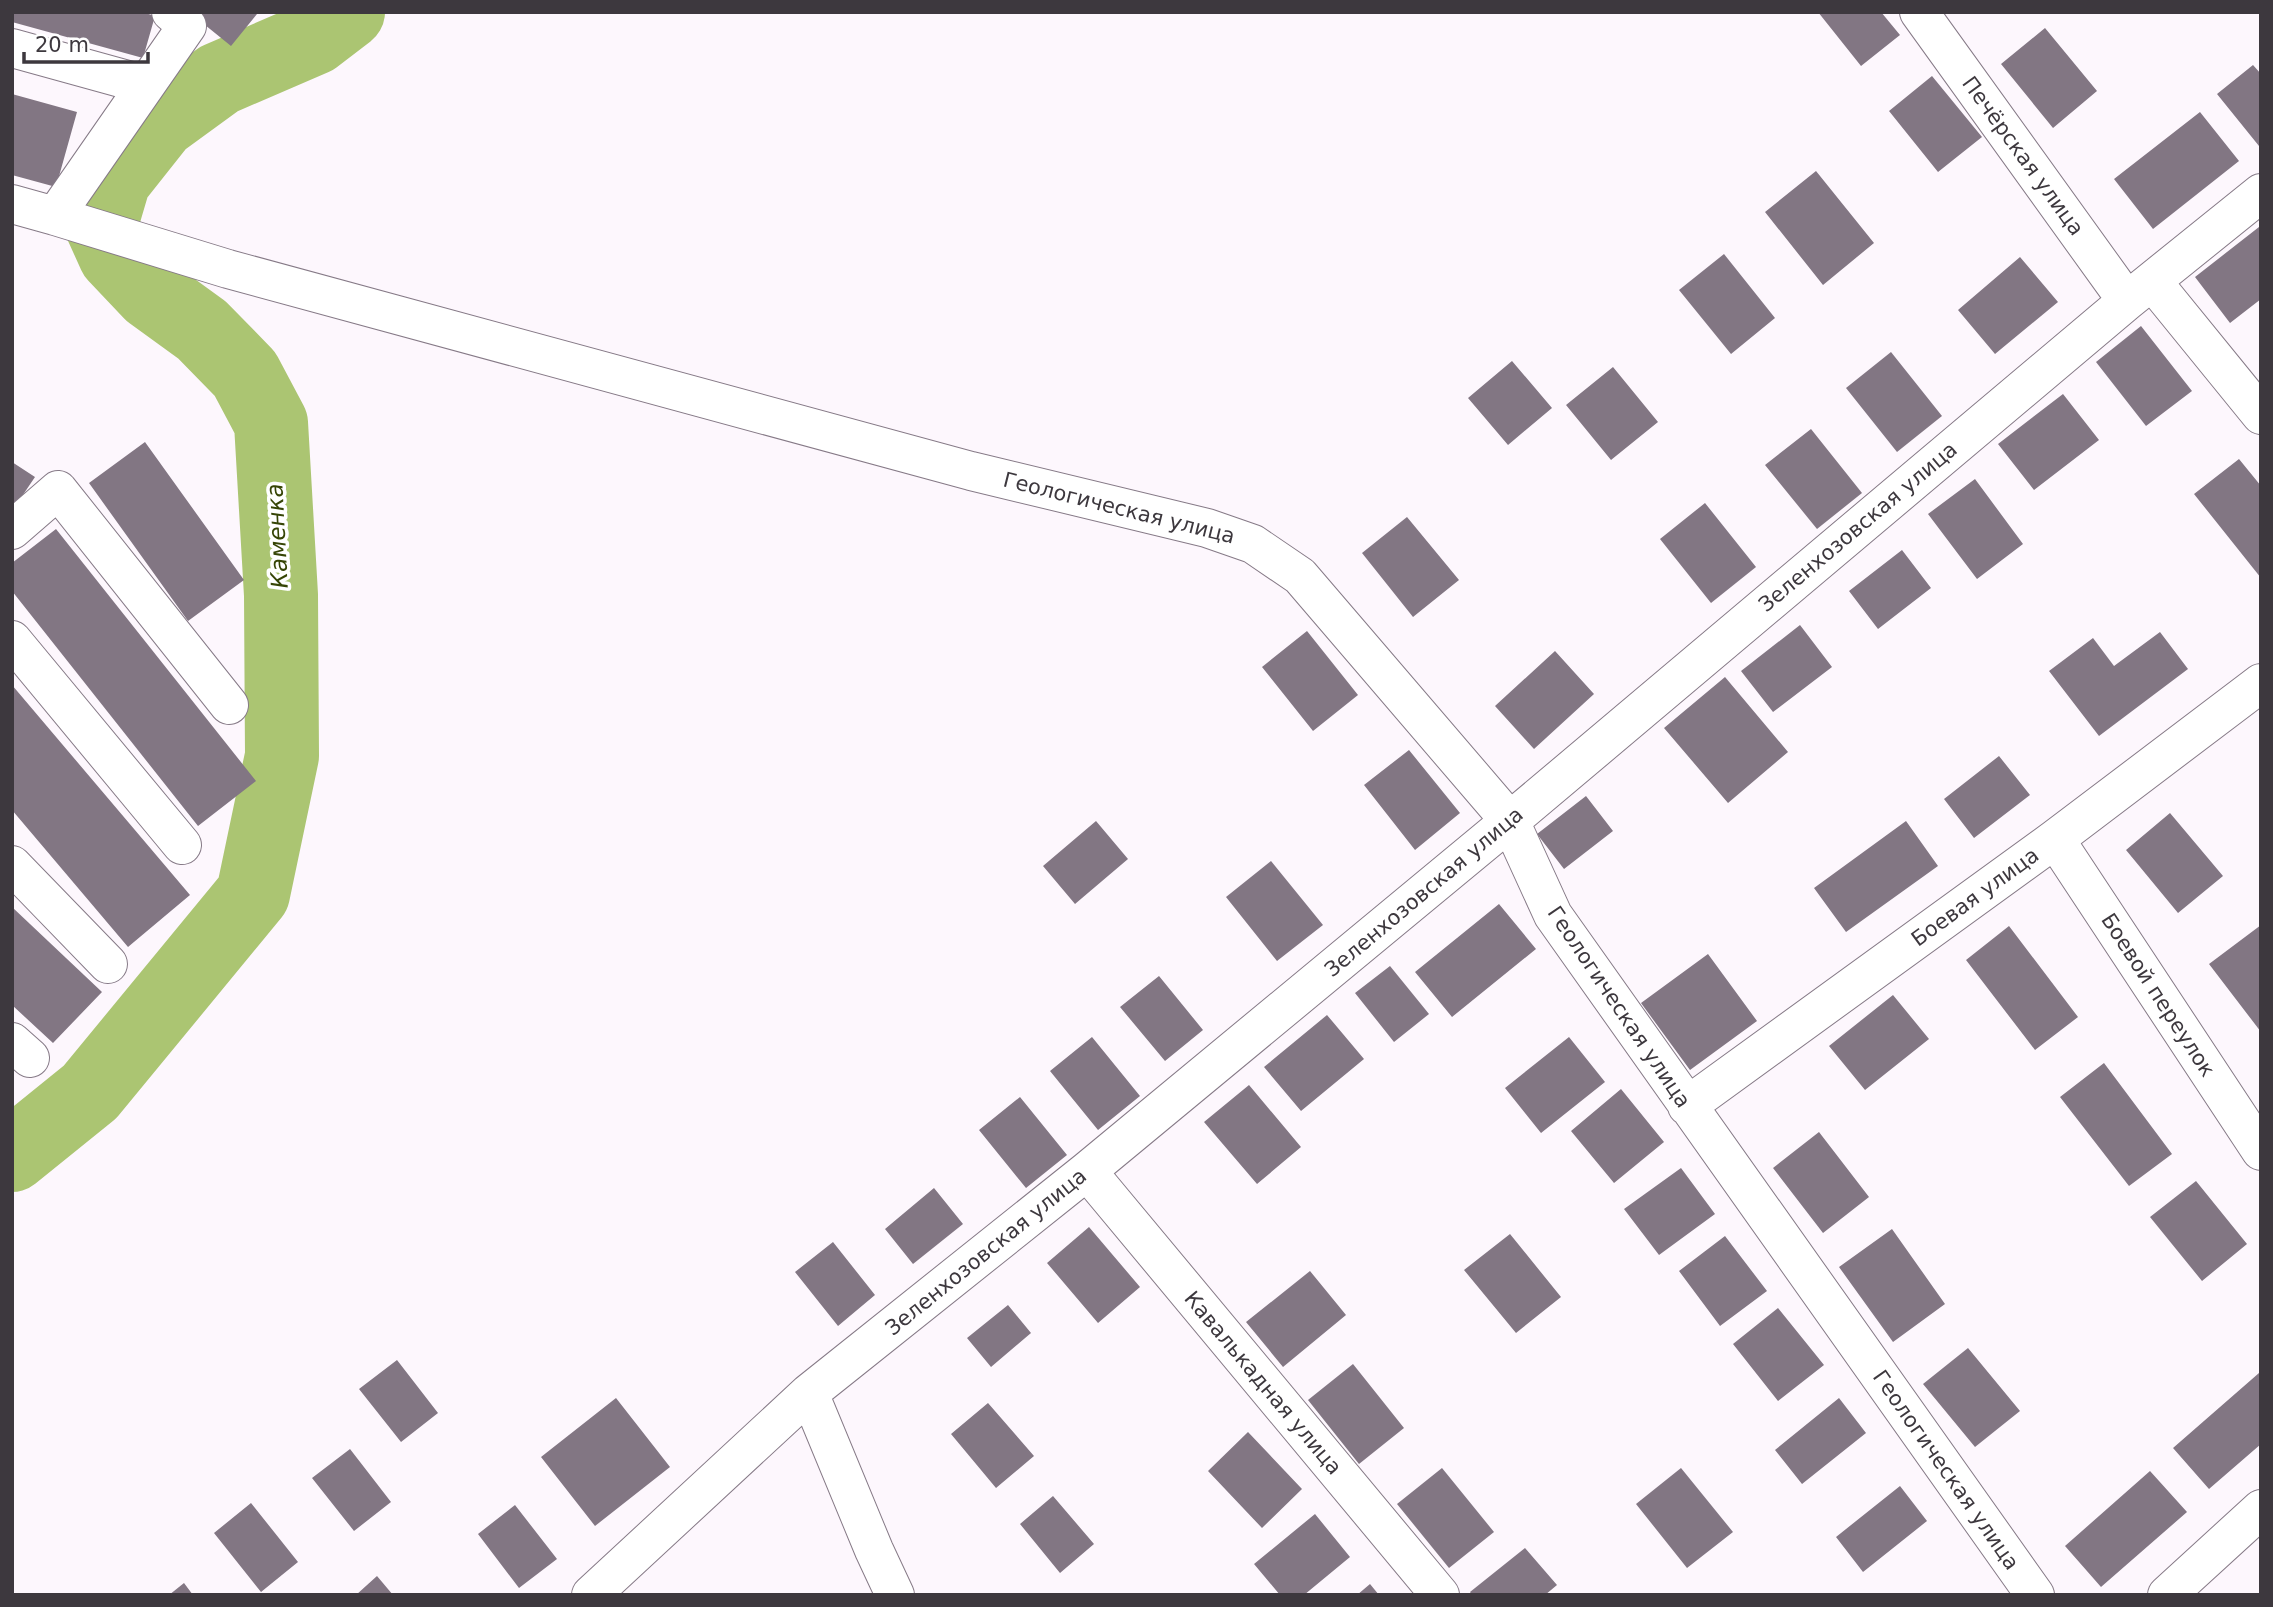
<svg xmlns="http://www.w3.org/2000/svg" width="2273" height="1607" viewBox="0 0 2273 1607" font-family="'DejaVu Sans',sans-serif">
<rect width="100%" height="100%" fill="#fdf7fd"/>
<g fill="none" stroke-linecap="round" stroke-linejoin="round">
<!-- river -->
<path stroke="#abc572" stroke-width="74" d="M 12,1155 L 90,1092 L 253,894 L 282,756 L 281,595 L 271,423 L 245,374 L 202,330 L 151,293 L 115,255 L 101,224 L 114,180 L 160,122 L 219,79 L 314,38 L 348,12"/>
</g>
<!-- building -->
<path fill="#827683" d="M 12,12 L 142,12 L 155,16 L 143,58 L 12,22 Z
M 189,12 L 255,12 L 257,14 L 231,46 Z
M 1818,12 L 1881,12 L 1900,35 L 1861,66 Z
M 2045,28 L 2097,91 L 2053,128 L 2001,64 Z
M 2253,65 L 2261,74 L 2261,144 L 2259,146 L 2217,94 Z
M 1932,76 L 1982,137 L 1938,172 L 1889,111 Z
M 12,94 L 77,112 L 56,187 L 12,175 Z
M 2200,112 L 2239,161 L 2153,229 L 2114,179 Z
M 1816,171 L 1874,243 L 1823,285 L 1765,212 Z
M 2259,227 L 2261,299 L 2230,323 L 2195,277 Z
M 1724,254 L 1775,318 L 1731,354 L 1679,290 Z
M 2020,257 L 2058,302 L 1995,354 L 1958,310 Z
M 2141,326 L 2192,391 L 2146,426 L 2096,362 Z
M 1891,352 L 1942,416 L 1897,452 L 1846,388 Z
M 1512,361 L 1552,408 L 1508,445 L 1468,398 Z
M 1613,367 L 1658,422 L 1611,460 L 1566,405 Z
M 2063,394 L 2099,440 L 2034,490 L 1998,444 Z
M 1811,429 L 1862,493 L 1817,529 L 1765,465 Z
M 145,442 L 244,580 L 188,621 L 89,483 Z
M 2239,459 L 2261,486 L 2261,578 L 2194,494 Z
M 12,462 L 35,477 L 12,511 Z
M 1975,479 L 2023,544 L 1977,579 L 1928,514 Z
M 1705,503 L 1756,567 L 1711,603 L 1660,539 Z
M 1407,517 L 1459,580 L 1413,617 L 1362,553 Z
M 56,529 L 256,781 L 198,826 L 12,591 L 12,563 Z
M 1902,550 L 1931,588 L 1878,629 L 1849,591 Z
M 1800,625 L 1832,667 L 1773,712 L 1741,671 Z
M 1307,631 L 1358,695 L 1313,731 L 1262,667 Z
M 2160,632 L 2188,669 L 2099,736 L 2049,671 L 2093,638 L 2114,666 Z
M 1555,651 L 1594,694 L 1534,749 L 1495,706 Z
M 1725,677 L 1788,752 L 1728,803 L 1664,728 Z
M 12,685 L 190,895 L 128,947 L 12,810 Z
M 1409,750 L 1460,813 L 1415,850 L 1364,785 Z
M 1999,756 L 2030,795 L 1974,838 L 1944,799 Z
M 1586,796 L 1613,831 L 1564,869 L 1537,834 Z
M 2170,813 L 2223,876 L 2178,913 L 2126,850 Z
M 1096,821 L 1128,859 L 1075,904 L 1043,866 Z
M 1906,821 L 1938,866 L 1846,932 L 1814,888 Z
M 1271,861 L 1323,925 L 1277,961 L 1226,897 Z
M 1499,904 L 1536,949 L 1452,1017 L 1415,972 Z
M 12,907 L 102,992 L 53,1043 L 12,1005 Z
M 2261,925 L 2261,1032 L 2209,964 Z
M 2009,926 L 2078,1017 L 2035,1050 L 1966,960 Z
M 1708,954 L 1757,1021 L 1690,1070 L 1641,1003 Z
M 1390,966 L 1429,1014 L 1394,1042 L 1355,993 Z
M 1159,976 L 1203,1030 L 1165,1061 L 1120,1007 Z
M 1893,995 L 1929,1039 L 1865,1090 L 1829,1046 Z
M 1327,1015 L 1364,1059 L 1301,1111 L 1264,1067 Z
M 1092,1037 L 1140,1096 L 1098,1130 L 1050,1071 Z
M 1569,1037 L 1605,1082 L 1541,1133 L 1505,1088 Z
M 2104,1063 L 2172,1154 L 2129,1186 L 2060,1097 Z
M 1249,1085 L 1301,1147 L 1257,1184 L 1204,1122 Z
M 1621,1089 L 1664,1142 L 1614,1183 L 1571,1131 Z
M 1020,1097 L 1067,1155 L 1026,1188 L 979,1130 Z
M 1819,1132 L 1869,1197 L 1823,1233 L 1773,1168 Z
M 1681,1168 L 1715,1214 L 1659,1255 L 1624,1209 Z
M 2196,1181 L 2247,1244 L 2202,1281 L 2150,1217 Z
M 934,1188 L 963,1224 L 913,1264 L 885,1229 Z
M 1089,1227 L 1140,1287 L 1098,1323 L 1047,1263 Z
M 1892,1229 L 1945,1304 L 1893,1342 L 1839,1267 Z
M 1510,1234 L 1561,1297 L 1516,1333 L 1464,1270 Z
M 1725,1236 L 1767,1291 L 1720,1326 L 1679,1271 Z
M 833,1242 L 875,1295 L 838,1326 L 795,1272 Z
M 1310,1271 L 1346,1315 L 1283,1367 L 1246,1322 Z
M 1008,1305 L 1031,1333 L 991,1367 L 967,1338 Z
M 1778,1308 L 1824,1365 L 1778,1401 L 1733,1344 Z
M 1968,1348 L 2020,1411 L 1975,1447 L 1923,1384 Z
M 397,1360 L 438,1413 L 401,1442 L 359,1389 Z
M 1353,1364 L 1404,1428 L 1359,1464 L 1308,1400 Z
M 2259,1373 L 2261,1375 L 2261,1444 L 2209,1489 L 2173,1448 Z
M 616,1398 L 670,1467 L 595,1526 L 541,1457 Z
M 1839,1398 L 1866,1433 L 1802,1484 L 1775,1450 Z
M 988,1403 L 1034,1456 L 996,1488 L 951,1434 Z
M 1248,1432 L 1302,1489 L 1262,1528 L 1208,1471 Z
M 350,1449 L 391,1502 L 354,1531 L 312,1478 Z
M 1442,1468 L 1494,1532 L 1449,1568 L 1397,1504 Z
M 1681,1468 L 1733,1532 L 1687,1568 L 1636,1504 Z
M 2150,1471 L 2187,1512 L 2101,1587 L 2065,1546 Z
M 1900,1486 L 1927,1521 L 1863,1572 L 1836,1537 Z
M 1053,1496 L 1094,1544 L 1060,1573 L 1020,1524 Z
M 251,1503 L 298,1562 L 261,1592 L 214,1533 Z
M 515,1505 L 557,1559 L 519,1588 L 478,1534 Z
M 1315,1514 L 1350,1557 L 1304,1595 L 1280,1595 L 1254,1564 Z
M 1525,1548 L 1557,1585 L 1545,1595 L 1472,1595 L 1470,1592 Z
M 377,1576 L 393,1595 L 356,1595 Z
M 184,1583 L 193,1595 L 169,1595 Z
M 1370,1584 L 1379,1595 L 1357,1595 Z"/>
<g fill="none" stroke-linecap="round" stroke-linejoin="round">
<!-- minor casing -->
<g stroke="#867a87" stroke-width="40">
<path id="minor" d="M 1919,12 L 2127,301
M 12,48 L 146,85 L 187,26 L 171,12
M 12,204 L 55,216 L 146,85
M 55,216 L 228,269 L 971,471 L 1207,528 L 1253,544 L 1300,576 L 1510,821 L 1553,915 L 2035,1595
M 2152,281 L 2261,415
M 12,530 L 58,490 L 229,705
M 12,640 L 182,845
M 2055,839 L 2261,1151
M 12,865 L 108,964
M 12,1042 L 30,1058
M 1687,1106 L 2055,839 L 2261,683
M 1087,1171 L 1440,1595
M 809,1393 L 874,1550 L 895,1595
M 591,1595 L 809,1393 L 1087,1171 L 1510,821 L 2127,301 L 2261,193
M 2167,1595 L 2261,1509"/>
</g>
<!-- minor -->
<use href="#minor" stroke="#fff" stroke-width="38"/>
</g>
<g text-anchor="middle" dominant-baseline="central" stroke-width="7" stroke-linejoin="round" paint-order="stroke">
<!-- street labels -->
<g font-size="21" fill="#3d383e" stroke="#fff">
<text transform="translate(2023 156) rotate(54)">Печёрская улица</text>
<text transform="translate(1119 508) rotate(14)">Геологическая улица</text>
<text transform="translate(1858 527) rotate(-40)">Зеленхозовская улица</text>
<text transform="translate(1424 892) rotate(-40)">Зеленхозовская улица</text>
<text transform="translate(1975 897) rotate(-36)">Боевая улица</text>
<text transform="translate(2158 995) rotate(57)">Боевой переулок</text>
<text transform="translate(1619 1007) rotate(56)">Геологическая улица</text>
<text transform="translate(986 1252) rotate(-39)">Зеленхозовская улица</text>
<text transform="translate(1263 1383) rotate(50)">Кавалькадная улица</text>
<text transform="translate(1946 1470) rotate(55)">Геологическая улица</text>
</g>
<!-- water labels -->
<g font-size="23" font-style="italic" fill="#364506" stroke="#fff">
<text transform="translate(277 536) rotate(-93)">Каменка</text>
</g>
</g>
<!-- border -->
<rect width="2273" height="1607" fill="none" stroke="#3d383e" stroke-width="28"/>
<!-- scale -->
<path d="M24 52v10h124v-10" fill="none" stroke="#3d383e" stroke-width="3.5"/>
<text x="35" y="52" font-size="21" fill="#3d383e" stroke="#ffffff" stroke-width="5" paint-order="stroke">20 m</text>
</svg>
